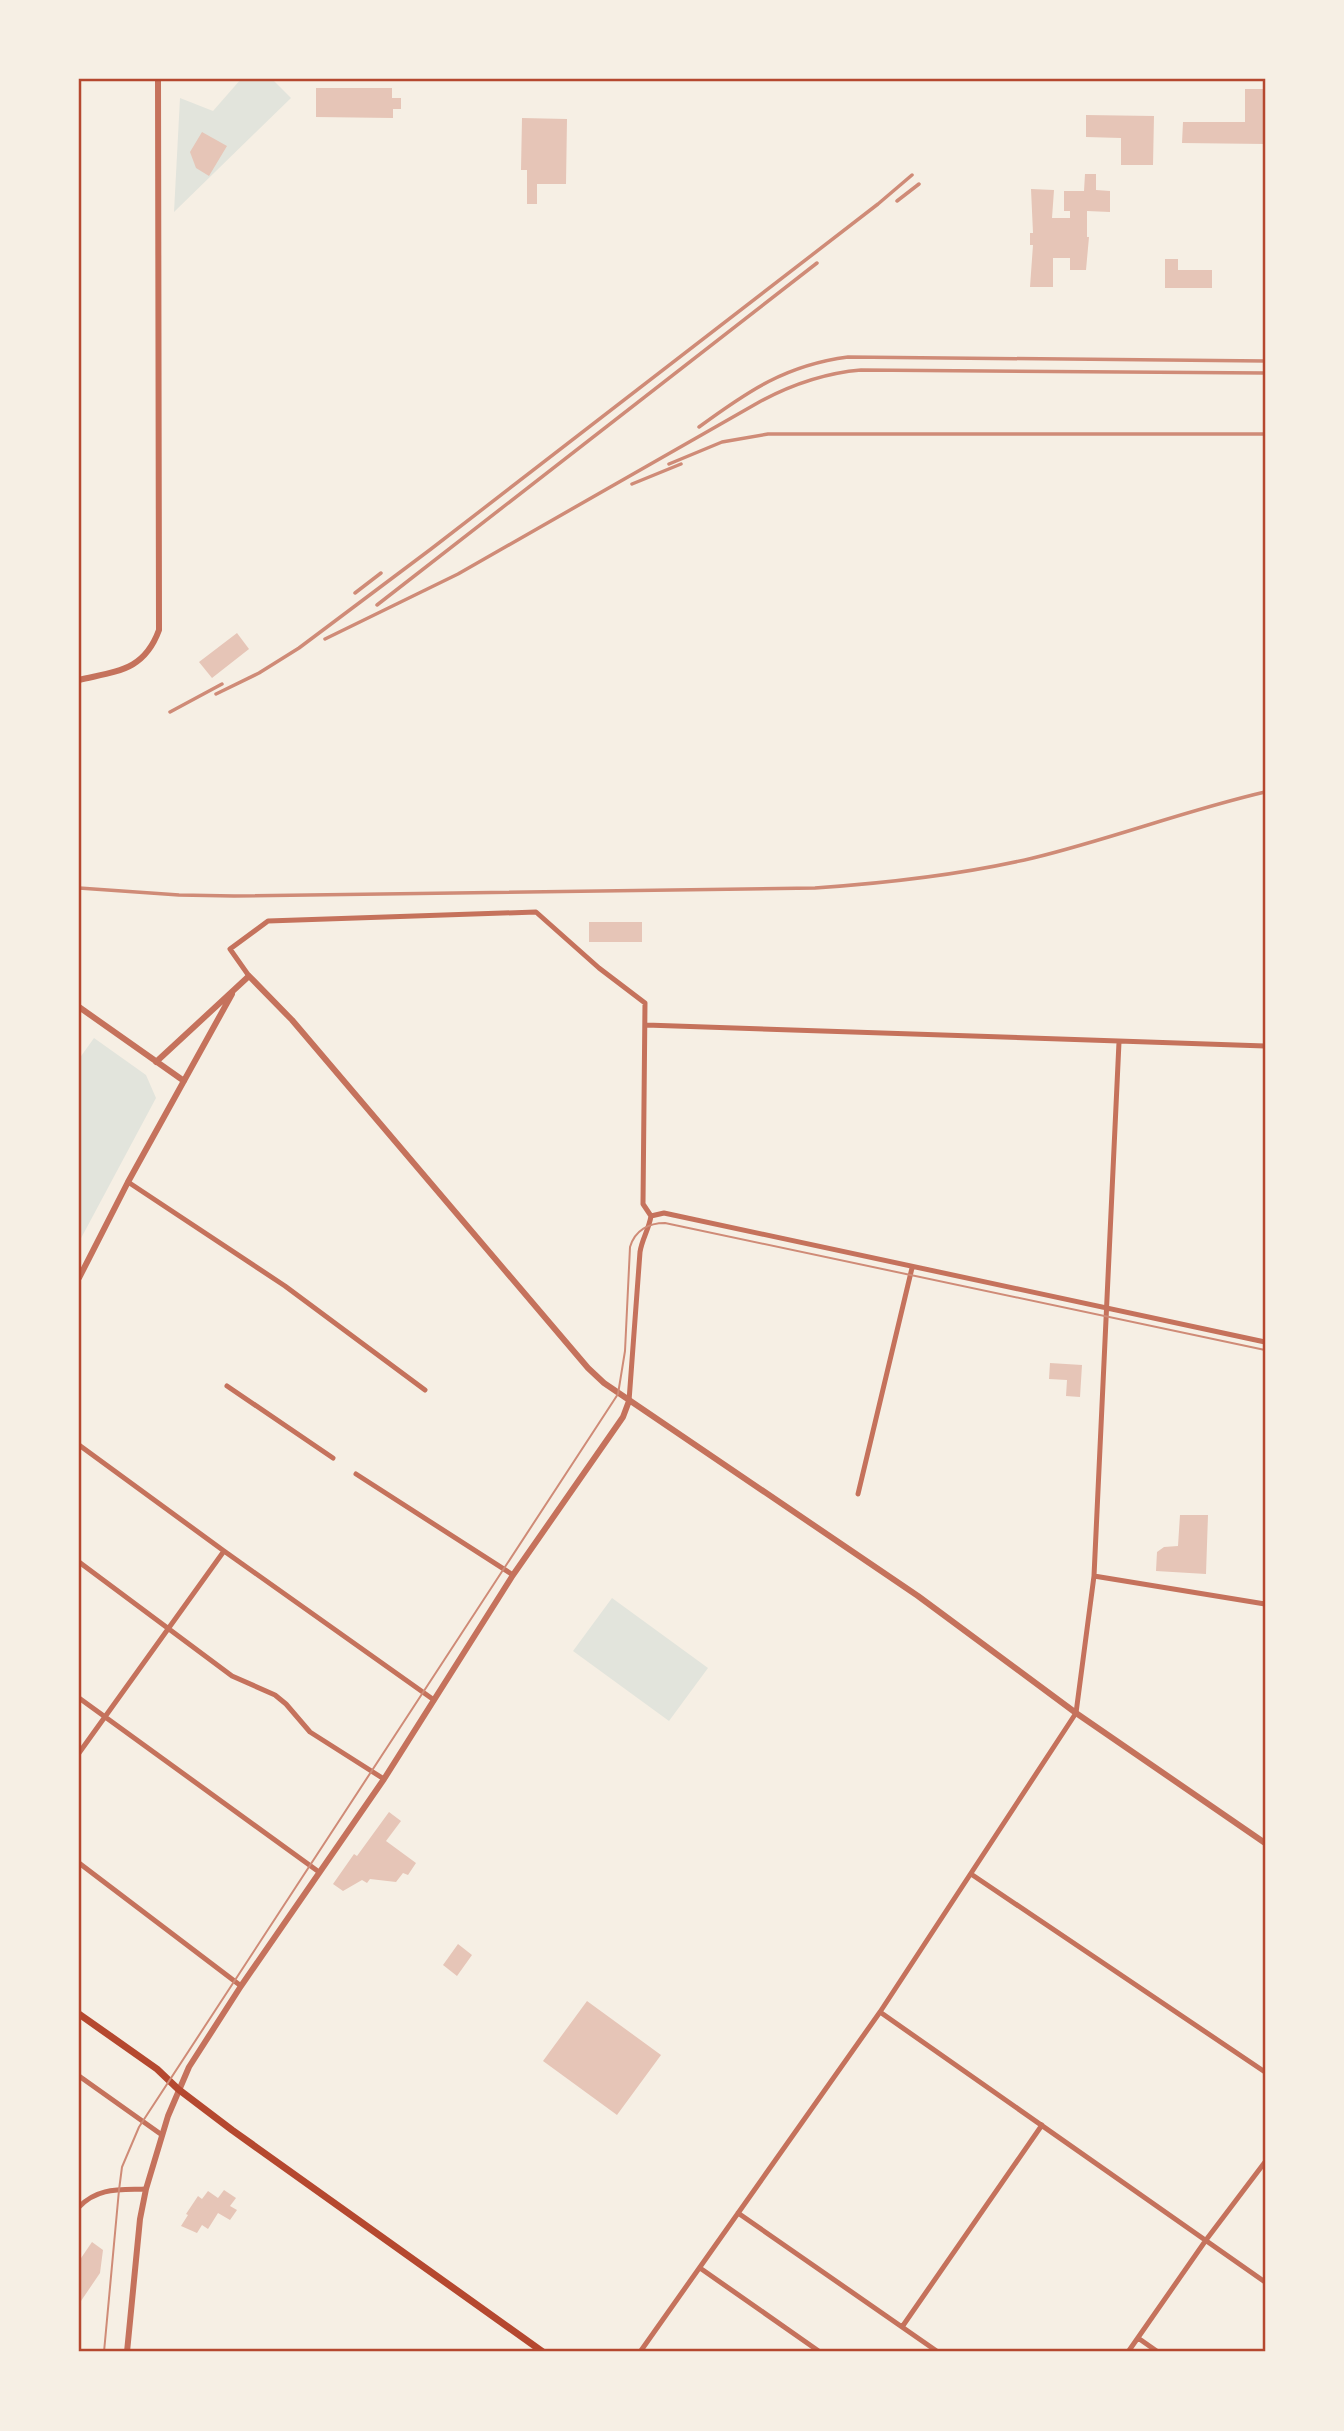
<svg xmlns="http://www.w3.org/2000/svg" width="1344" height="2431" viewBox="0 0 1344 2431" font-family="'Playfair Display',serif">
<rect width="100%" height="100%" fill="#f6efe4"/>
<!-- green -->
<path fill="#e2e4dc" d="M 241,79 L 272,79 L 291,98 L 174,212 L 180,98 L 213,111 Z
M 94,1038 L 146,1075 L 156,1098 L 79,1242 L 79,1059 Z
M 612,1598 L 708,1668 L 669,1721 L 573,1651 Z"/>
<!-- building -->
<path fill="#e6c5b7" d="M 316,88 L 392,88 L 392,98 L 401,98 L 401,109 L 393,109 L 393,118 L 316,117 Z
M 1245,89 L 1265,89 L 1265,144 L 1182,143 L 1183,122 L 1245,122 Z
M 1086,115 L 1154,116 L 1153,165 L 1121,165 L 1121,138 L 1086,137 Z
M 522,118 L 567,119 L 566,184 L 537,184 L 537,204 L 527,204 L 527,170 L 521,170 Z
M 202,132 L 227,146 L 209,176 L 196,168 L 190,152 Z
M 1085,174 L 1096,174 L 1096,190 L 1110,191 L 1110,212 L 1087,211 L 1087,237 L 1089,237 L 1086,270 L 1070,270 L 1070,258 L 1053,258 L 1053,287 L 1030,287 L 1033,245 L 1030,245 L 1030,233 L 1033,233 L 1031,189 L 1054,190 L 1052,218 L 1070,218 L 1070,211 L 1064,211 L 1064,191 L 1084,191 Z
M 1165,259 L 1178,259 L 1178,270 L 1212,270 L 1212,288 L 1165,288 Z
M 237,633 L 249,649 L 212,678 L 199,662 Z
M 589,922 L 642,922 L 642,942 L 589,942 Z
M 1050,1363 L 1082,1365 L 1080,1397 L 1066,1396 L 1067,1380 L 1049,1379 Z
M 1180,1515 L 1208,1515 L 1206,1574 L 1156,1571 L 1157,1552 L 1164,1547 L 1178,1546 Z
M 389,1812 L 401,1821 L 386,1841 L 416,1863 L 408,1875 L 403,1873 L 396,1882 L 370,1879 L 367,1883 L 362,1880 L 343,1891 L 333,1884 L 354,1854 L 357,1856 Z
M 458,1944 L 472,1955 L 457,1976 L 443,1965 Z
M 587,2001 L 661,2055 L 617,2115 L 543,2061 Z
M 224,2190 L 236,2198 L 230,2206 L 237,2210 L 230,2220 L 218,2213 L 208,2229 L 202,2225 L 197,2233 L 181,2226 L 188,2215 L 186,2214 L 198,2196 L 202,2199 L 208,2191 L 218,2198 Z
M 92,2242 L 103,2250 L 100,2273 L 81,2301 L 79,2299 L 79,2261 Z"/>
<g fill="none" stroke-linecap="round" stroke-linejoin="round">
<!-- minor -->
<path stroke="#c5725c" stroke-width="5" d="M 249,976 L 230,949 L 268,921 L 536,912 L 599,968 L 645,1003 L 643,1204 L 651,1216 C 649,1229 642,1239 640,1252 L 629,1401
M 646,1025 L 1265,1046
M 128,1182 L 285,1286 L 425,1390
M 651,1216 L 664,1213 L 1265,1342
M 227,1386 L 333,1458
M 79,1445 L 224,1551 L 434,1700
M 356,1474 L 513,1575
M 858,1494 L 912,1268
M 79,1562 L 232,1676 L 275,1695 L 286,1704 L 310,1732 L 384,1779
M 1094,1576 L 1265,1604
M 79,1698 L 319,1872
M 79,1753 L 224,1551
M 79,1863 L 241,1986
M 971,1874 L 1265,2072
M 880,2012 L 1265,2282
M 79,2076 L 162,2135
M 79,2207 C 98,2187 120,2190 146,2189
M 738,2213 L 938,2352
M 700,2268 L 820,2352
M 902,2327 L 1042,2125
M 1138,2338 L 1158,2352
M 640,2352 L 880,2012 L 1076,1713 L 1094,1576 L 1119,1042
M 1128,2352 L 1206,2240 L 1265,2162"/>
<!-- tertiary -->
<path stroke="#c5725c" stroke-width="6" d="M 79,680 C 117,671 144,671 159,630 L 158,79
M 79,1007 L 184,1081
M 156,1062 L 249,976 L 292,1020 L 588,1368 L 604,1383 L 918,1596 L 1076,1713 L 1265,1843
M 79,1278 L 128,1182 L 232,994
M 127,2352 L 140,2219 L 146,2189 L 168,2116 L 189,2067 L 241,1986 L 384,1779 L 513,1575 L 623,1417 L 629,1401"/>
<!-- secondary -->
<path stroke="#b5482f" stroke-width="7" d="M 79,2014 L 157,2069 L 178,2089 L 232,2130 L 543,2352"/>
<!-- tram -->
<path stroke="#cf8b77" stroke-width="2" d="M 104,2352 L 119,2190 L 122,2167 L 139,2127 L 618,1394 L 625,1351 L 630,1247 C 635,1230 649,1223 665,1223 L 1265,1350"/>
<!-- rail -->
<path stroke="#cf8b77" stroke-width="3.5" d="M 897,201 L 919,184
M 699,427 C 748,391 786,365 848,357 L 1265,361
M 669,464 L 722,442 L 768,434 L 1265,434
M 632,484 L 681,464
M 355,593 L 381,573
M 377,605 L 817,263
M 325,639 L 458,574 L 761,401 C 793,384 825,373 861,370 L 1265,373
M 216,694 L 259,673 L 299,648 L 431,549 L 878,204 L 912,175
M 170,712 L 222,684
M 79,888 L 179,895 L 234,896 L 815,888 C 888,883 961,875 1033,858 C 1111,839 1187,810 1265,792"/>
</g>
<!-- border -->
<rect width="1344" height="2431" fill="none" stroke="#f6efe4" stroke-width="161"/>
<rect x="80" y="80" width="1184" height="2270" fill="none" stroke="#b5482f" stroke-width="2.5"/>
</svg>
